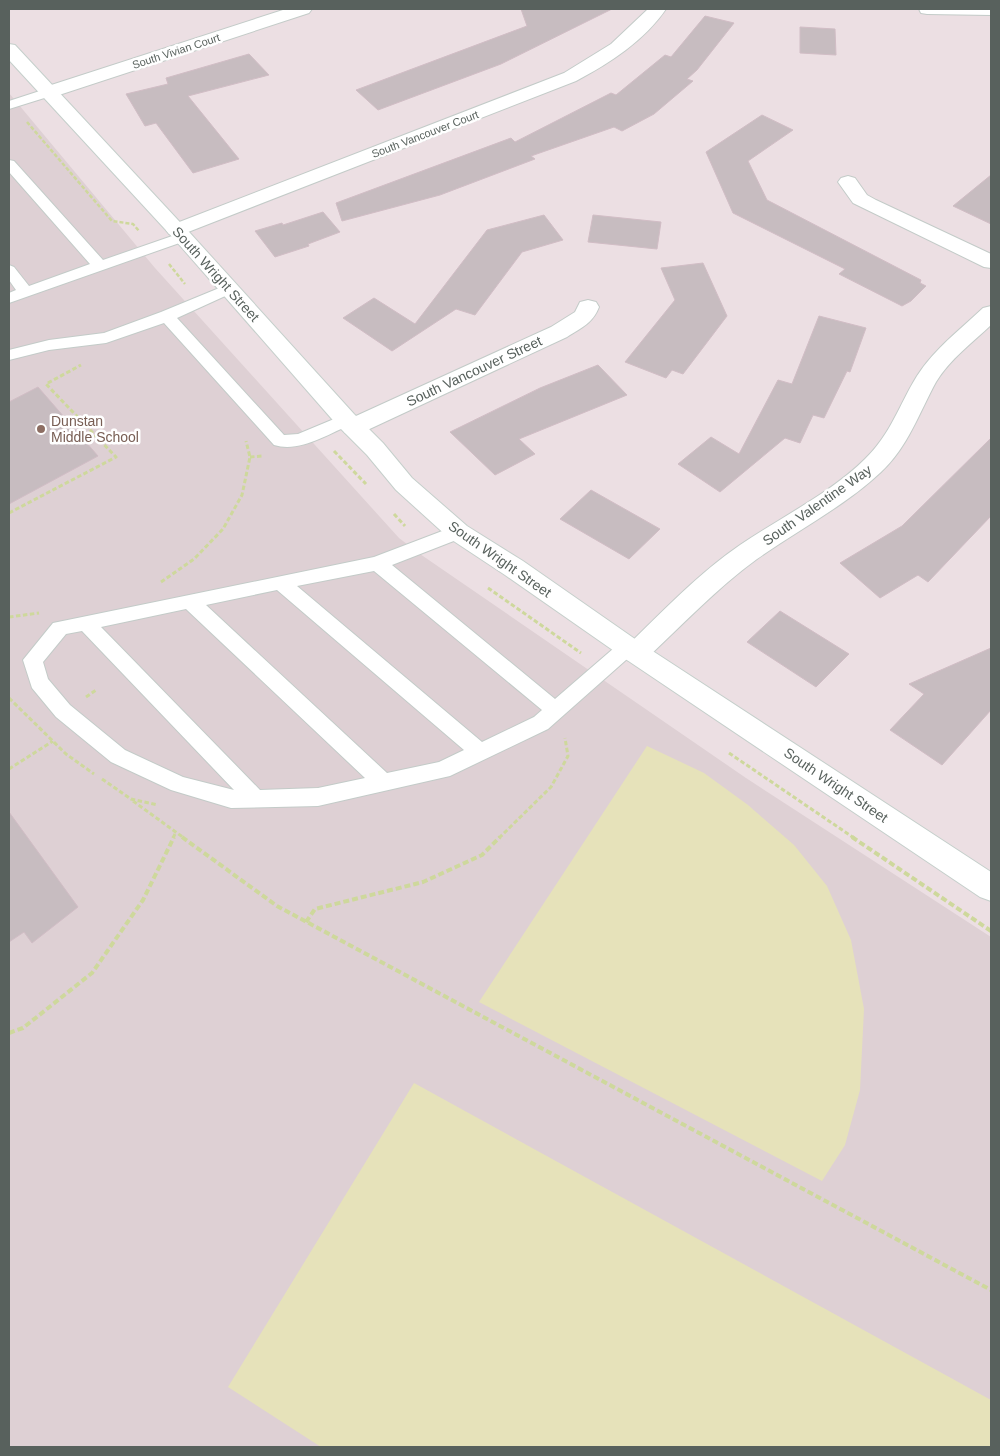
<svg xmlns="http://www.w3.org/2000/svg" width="1000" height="1456" viewBox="0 0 1000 1456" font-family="Arial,sans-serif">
<rect width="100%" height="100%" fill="#ecdfe3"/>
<!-- education -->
<path fill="#ded0d4" d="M 9,93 L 155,268 L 399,538 L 420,554 L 746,778 L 991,937 L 991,1447 L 9,1447 Z"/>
<!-- green -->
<path fill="#e6e2ba" d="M 647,746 L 704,773 L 748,805 L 794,845 L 827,886 L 851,940 L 864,1009 L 860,1090 L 845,1145 L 822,1181 L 479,1002 Z
M 414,1083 L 991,1400 L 991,1447 L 321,1447 L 228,1387 Z"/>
<!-- building -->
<path fill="#c7bcc0" stroke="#d1bdc5" d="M 521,9 L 612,9 L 501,64 L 378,110 L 356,90 L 527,26 Z
M 705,16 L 734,23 L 697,70 L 687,79 L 693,81 L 654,114 L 622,131 L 614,127 L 531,156 L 535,159 L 440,195 L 342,221 L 336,203 L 511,138 L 515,142 L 611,93 L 616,95 L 665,55 L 671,57 Z
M 800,27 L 835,29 L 836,55 L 800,53 Z
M 249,54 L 269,75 L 188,96 L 239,159 L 193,173 L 156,123 L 145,126 L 126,94 L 168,84 L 166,78 Z
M 762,115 L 793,130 L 748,161 L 767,200 L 921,280 L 920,283 L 926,286 L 911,301 L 902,306 L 839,274 L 845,269 L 733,213 L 706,152 Z
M 991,175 L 991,224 L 953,206 Z
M 323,212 L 340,232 L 308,244 L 309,246 L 275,257 L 255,231 L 282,223 L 283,225 Z
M 544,215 L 563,240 L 522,252 L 475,315 L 456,309 L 392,351 L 343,318 L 374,298 L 415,324 L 487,230 Z
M 593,215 L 661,222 L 657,249 L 588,242 Z
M 703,263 L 727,316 L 683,374 L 672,370 L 666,378 L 625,362 L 675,300 L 661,268 Z
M 819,316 L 866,328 L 850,372 L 847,371 L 824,418 L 813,415 L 800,443 L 785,438 L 720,492 L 678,464 L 711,437 L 739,454 L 778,380 L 792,384 Z
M 598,365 L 627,395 L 519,439 L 535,454 L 495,475 L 450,432 L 540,388 Z
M 38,387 L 98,456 L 9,504 L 9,402 Z
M 991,438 L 991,516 L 928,582 L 918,575 L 880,598 L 840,563 L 902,526 Z
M 591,490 L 660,529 L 629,559 L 560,519 Z
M 780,611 L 849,654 L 816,687 L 747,642 Z
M 991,648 L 991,710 L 942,765 L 890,730 L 924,694 L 909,684 Z
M 9,812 L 78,907 L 32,943 L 24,932 L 9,942 Z"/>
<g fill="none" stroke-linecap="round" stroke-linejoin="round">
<!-- lane casing -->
<g stroke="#c3cbc8" stroke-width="2">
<path id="lane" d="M 49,88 L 56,92 L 54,95 L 9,109 L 9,101 Z
M 9,160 L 14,161 L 103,260 L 178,234 L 188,234 L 190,237 L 188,240 L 9,303 L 9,293 L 16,290 L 9,280 L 9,265 L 14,267 L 29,286 L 90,264 L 9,172 Z
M 229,284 L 234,286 L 237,289 L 234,292 L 177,318 L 284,435 L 298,434 L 346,414 L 352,416 L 354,420 L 352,424 C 328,434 300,453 274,445 L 164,323 L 106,343 L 49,350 L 9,360 L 9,350 L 49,340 L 104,333 L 161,312 Z
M 458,525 L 464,527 L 467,532 L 464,537 L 392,565 L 555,699 L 621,642 L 628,639 L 635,642 L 638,647 L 635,652 L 548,729 L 450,776 L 318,806 L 231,808 L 171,790 L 111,762 L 56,717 L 32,688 L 23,660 L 53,623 L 374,557 ZM 374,571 L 542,710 L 534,717 L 482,742 L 297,586 ZM 277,590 L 464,750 L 439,762 L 387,773 L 206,605 ZM 186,609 L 365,778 L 318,788 L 260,790 L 101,627 ZM 82,631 L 234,790 L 183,777 L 125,750 L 70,705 L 48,679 L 43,662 L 66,634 Z"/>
</g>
<!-- street casing -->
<g stroke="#c3cbc8" stroke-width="2">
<path id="street" d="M 286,9 L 312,9 L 309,13 L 56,96 L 49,98 L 42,96 L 40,92 L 42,88 Z
M 648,9 L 666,9 C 644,41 610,63 576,81 L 183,234 L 176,236 L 169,234 L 166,230 L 169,226 L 564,73 L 611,44 Z
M 919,9 L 991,9 L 991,15 L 927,14 L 921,13 Z
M 848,176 L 855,178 L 867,195 L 876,200 L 991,254 L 991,268 L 984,267 L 853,203 L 838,182 L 841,178 Z
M 588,300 L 596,302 L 599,307 C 593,323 581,328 567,337 L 361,433 L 353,435 L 345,433 L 341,427 L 345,421 L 551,327 L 575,312 L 580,302 Z
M 991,306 L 991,325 C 973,342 949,360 936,382 C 919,413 908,447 881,472 C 845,506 798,530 757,559 C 717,588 681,626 645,660 L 636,663 L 627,660 L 623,653 L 627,646 C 662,612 699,573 740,545 C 780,518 832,492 865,459 C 891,434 899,405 917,376 C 934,349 961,329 983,308 Z"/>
</g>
<!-- secondary casing -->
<g stroke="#c5cfcb" stroke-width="2">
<path id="secondary" d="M 9,44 L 15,45 L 190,233 L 354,414 L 383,443 L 412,478 L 467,526 L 523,561 L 645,646 L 991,872 L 991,901 L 980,897 L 627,660 L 505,575 L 449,538 L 396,490 L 367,455 L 338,426 L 176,241 L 9,60 Z"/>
</g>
<!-- path-far2 -->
<path stroke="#ced89c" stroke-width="2.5" stroke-dasharray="4 2" stroke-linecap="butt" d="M 27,122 L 112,221 L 133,224 L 139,231
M 169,264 L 185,284"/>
<!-- path-far1 -->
<path stroke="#ced89c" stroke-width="3" stroke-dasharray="4.5 2.5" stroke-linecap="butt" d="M 334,451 L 366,484
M 250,457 L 262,456
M 9,513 L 116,457 L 46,384 L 81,365
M 394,514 L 405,526
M 161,582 L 194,559 L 223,529 L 242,495 L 250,457 L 246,441
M 488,588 L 581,653
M 9,617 L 39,613
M 86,697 L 96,690
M 9,698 L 66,754 L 94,774
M 729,753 L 854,838
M 9,769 L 53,741
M 102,779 L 131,799 L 158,805
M 133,801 L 184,838
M 173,838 L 176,832
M 499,838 L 551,787 L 568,756 L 565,738"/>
<!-- path -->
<path stroke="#ced89c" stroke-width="4" stroke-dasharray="6 3" stroke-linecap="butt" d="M 182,837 L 277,906 L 991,1290
M 852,837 L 991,931
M 306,922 L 315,909 L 423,882 L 482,855 L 500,837
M 9,1033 L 23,1028 L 92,973 L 143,900 L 174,837"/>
<!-- lane -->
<use href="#lane" fill="#fff" fill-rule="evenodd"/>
<!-- street -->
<use href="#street" fill="#fff" fill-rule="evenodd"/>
<!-- secondary -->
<use href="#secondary" fill="#fff" fill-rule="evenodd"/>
</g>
<!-- markers -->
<circle fill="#8d6e63" stroke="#fff" stroke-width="2" cx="41" cy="429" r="5"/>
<g text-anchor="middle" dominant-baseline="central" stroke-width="5" stroke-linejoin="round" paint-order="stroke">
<!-- far-street labels -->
<g font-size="11" fill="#58615d" stroke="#fff">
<text transform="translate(176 51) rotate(-18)">South Vivian Court</text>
<text transform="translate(425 134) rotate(-21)">South Vancouver Court</text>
</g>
<!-- street labels -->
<g font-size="14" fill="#58615d" stroke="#fff">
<text transform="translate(216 274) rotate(48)">South Wright Street</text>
<text transform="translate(474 371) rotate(-25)">South Vancouver Street</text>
<text transform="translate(817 505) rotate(-35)">South Valentine Way</text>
<text transform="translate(500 559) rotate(35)">South Wright Street</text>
<text transform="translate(836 785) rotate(34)">South Wright Street</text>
</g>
<!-- education labels -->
<g font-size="14" fill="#785e54" stroke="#fff" text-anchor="start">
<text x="51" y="421">Dunstan<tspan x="51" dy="16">Middle School</tspan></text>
</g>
</g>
<!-- border -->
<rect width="1000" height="1456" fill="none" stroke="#58615d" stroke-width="20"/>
</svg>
